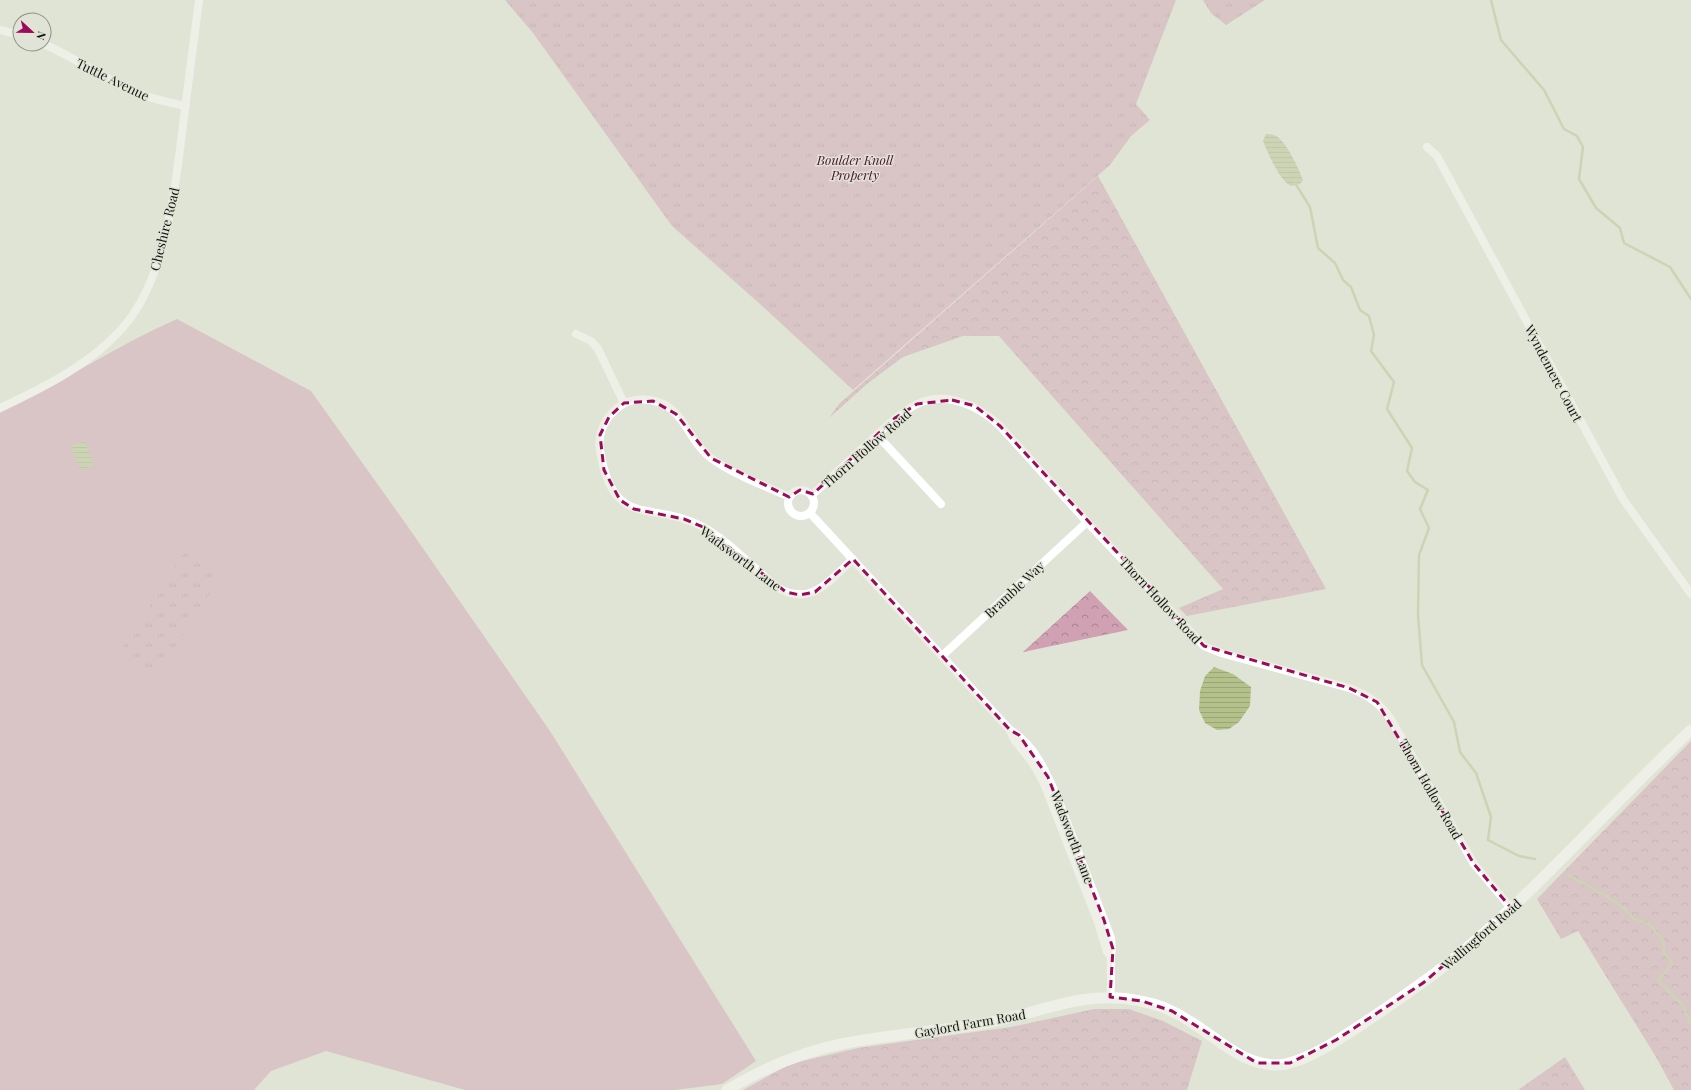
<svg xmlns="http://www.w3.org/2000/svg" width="1691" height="1090" viewBox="0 0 1691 1090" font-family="'Playfair Display',serif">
<defs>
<pattern id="forest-crowns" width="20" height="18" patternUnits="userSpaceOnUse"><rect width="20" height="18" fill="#d0a1b2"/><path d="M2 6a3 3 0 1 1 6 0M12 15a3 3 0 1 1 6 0" fill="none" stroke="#a7828f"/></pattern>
<pattern id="park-tufts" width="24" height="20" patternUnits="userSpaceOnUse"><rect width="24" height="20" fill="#d0a1b2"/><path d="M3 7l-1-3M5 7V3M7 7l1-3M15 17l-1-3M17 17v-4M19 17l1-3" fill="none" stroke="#a7828f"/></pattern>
<pattern id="water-rules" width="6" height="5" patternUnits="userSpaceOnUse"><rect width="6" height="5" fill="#b5c18a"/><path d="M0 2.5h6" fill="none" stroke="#9ba576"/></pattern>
</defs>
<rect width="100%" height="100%" fill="#e0e4d6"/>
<!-- grass -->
<path fill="#d0a1b2" d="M 177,319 L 311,391 L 406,524 L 550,731 L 756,1061 L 722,1084 L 675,1090 L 465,1090 L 326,1051 L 271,1071 L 254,1090 L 0,1090 L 0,413 C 60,383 116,346 177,319 Z"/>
<!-- forest -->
<path fill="url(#forest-crowns)" d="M 1098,176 L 1326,589 L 1187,616 L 1179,608 L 1223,589 L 999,336 L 963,336 L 903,357 L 867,384 L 829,418 L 839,404 Z
M 1090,591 L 1128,630 L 1023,652 Z
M 1691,741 L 1691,1090 L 1674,1090 L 1656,1057 L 1578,931 L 1561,939 L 1537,899 Z
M 1094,1009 L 1129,1009 L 1163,1021 L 1202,1041 L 1187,1090 L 743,1090 L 790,1064 L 858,1048 L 1011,1027 Z
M 1565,1057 L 1585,1090 L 1518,1090 Z"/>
<!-- park -->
<path fill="url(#park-tufts)" d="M 505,0 L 1176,0 L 1136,104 L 1150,120 L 1131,136 L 1110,165 L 853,390 L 760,304 L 672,226 L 533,33 Z
M 1203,0 L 1265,0 L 1226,25 L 1211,13 Z
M 185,551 L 222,575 L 156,676 L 119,653 Z"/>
<!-- water -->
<path fill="url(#water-rules)" d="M 1266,134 C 1269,134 1273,134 1276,136 C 1286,141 1299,169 1303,180 L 1300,184 L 1291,186 C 1279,180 1268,153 1263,141 Z
M 85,441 L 94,465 L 80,470 L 71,446 Z
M 1214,667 L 1233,674 L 1251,687 L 1250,706 L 1239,722 L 1229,729 L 1217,730 L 1205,723 L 1199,710 L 1200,691 L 1205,676 Z"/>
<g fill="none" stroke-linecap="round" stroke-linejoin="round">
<!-- stream -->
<path stroke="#b5c18a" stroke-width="2.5" d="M 1491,0 L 1501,40 L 1544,90 L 1564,129 L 1577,136 L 1583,147 L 1579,179 L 1596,208 L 1620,228 L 1624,243 L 1670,267 L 1691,299
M 1295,183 L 1310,207 L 1318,248 L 1335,263 L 1343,280 L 1351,287 L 1360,310 L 1369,316 L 1374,335 L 1371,351 L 1394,382 L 1387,409 L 1412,448 L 1407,471 L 1415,482 L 1428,490 L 1420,509 L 1429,528 L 1419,555 L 1418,615 L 1422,665 L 1454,722 L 1460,752 L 1476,773 L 1491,817 L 1488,840 L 1519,856 L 1535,859
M 1568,875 L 1608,897 L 1625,909 L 1634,919 L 1649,924 L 1663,940 L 1664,952 L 1672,963 L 1658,981 L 1683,1005 L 1691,1025"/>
<!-- street -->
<path stroke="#fff" stroke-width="8" d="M 0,30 L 20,35
M 44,44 C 78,59 108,82 143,95 C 157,100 171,103 186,106
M 1427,147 L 1437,156 L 1623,499 L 1691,594
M 576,334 L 591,341 L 598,349 L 624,403
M 0,408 C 45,387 93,363 125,325 C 168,274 176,181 184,117 C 189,78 194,39 199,0
M 877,435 L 941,504
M788 503a13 13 0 1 1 26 0a13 13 0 1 1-26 0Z
M 812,495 C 830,478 849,461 867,444 C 883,430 898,414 917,404 C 946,390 979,406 1000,426 L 1087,522 L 1204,646 L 1221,653 L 1349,688 C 1369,695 1381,704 1392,721 L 1474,864 L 1511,908
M 790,497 C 765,486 734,475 711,458 C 691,444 685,413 661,403 C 648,398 631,398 620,406 C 606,416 597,433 600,450 C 613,532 652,499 703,527 C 730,542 754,569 778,588 C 812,607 830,580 853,559
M 810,513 L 1010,730 C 1034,743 1047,774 1058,799 L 1111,938 C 1112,945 1112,949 1111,957 C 1110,970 1112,983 1110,997
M 942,656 L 1087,522
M 1010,730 L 1015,741 L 1032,762 L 1043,781 L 1098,922 L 1107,952 L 1111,957"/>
<!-- secondary -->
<path stroke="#fff" stroke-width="11" d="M 727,1090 C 764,1068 804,1051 846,1043 C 894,1034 943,1031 991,1022 C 1043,1012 1086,989 1140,1001 C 1158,1004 1176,1012 1191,1022 C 1220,1040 1249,1071 1286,1064 C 1316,1057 1345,1035 1370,1019 C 1401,998 1432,977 1461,953 C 1543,884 1613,803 1691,730"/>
</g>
<!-- marked area -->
<path d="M0 0H1691V1090H0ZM 952,400 L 975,406 L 1000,426 L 1204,646 L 1349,688 L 1377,702 L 1474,864 L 1511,908 L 1423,983 L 1336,1040 L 1290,1063 L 1257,1063 L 1172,1011 L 1142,1001 L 1110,997 L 1113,949 L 1104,920 L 1048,777 L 1019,735 L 1010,730 L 853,559 L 815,592 L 800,595 L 786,592 L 703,527 L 684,519 L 634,509 L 620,500 L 604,470 L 600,435 L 609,417 L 624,403 L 653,401 L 676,414 L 711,458 L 789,497 L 800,490 L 813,494 L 895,418 L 917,404 Z" fill="#e0e4d6" fill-opacity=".55" fill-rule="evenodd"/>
<path fill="none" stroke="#9b0b5b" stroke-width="3" stroke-dasharray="8 5" stroke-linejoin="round" d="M 952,400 L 975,406 L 1000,426 L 1204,646 L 1349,688 L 1377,702 L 1474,864 L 1511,908 L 1423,983 L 1336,1040 L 1290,1063 L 1257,1063 L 1172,1011 L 1142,1001 L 1110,997 L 1113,949 L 1104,920 L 1048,777 L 1019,735 L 1010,730 L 853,559 L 815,592 L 800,595 L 786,592 L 703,527 L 684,519 L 634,509 L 620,500 L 604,470 L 600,435 L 609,417 L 624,403 L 653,401 L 676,414 L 711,458 L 789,497 L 800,490 L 813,494 L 895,418 L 917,404 Z"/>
<g text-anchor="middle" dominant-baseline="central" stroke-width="3" stroke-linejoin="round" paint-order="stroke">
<!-- street labels -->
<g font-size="13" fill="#12130f" stroke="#e0e4d6">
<text transform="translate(113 79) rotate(26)">Tuttle Avenue</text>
<text transform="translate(164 229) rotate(-76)">Cheshire Road</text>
<text transform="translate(1554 373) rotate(62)">Wyndemere Court</text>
<text transform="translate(866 448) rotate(-41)">Thorn Hollow Road</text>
<text transform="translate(741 558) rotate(37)">Wadsworth Lane</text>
<text transform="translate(1014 589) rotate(-43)">Bramble Way</text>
<text transform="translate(1161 600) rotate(47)">Thorn Hollow Road</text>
<text transform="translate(1431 789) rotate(60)">Thorn Hollow Road</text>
<text transform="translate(1073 837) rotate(69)">Wadsworth Lane</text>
<text transform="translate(1481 934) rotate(-41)">Wallingford Road</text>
<text transform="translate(970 1023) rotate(-10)">Gaylord Farm Road</text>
</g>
<!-- park labels -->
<g font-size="13" font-style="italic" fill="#530e31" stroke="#e0e4d6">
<text x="855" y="159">Boulder Knoll<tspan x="855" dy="15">Property</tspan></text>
</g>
</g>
<!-- north arrow -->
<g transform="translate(32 32) rotate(112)"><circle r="19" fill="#e0e4d6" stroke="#8e9086"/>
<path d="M0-3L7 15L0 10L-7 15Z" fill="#9b0b5b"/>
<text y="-6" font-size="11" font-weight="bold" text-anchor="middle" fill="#12130f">N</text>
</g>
</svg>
